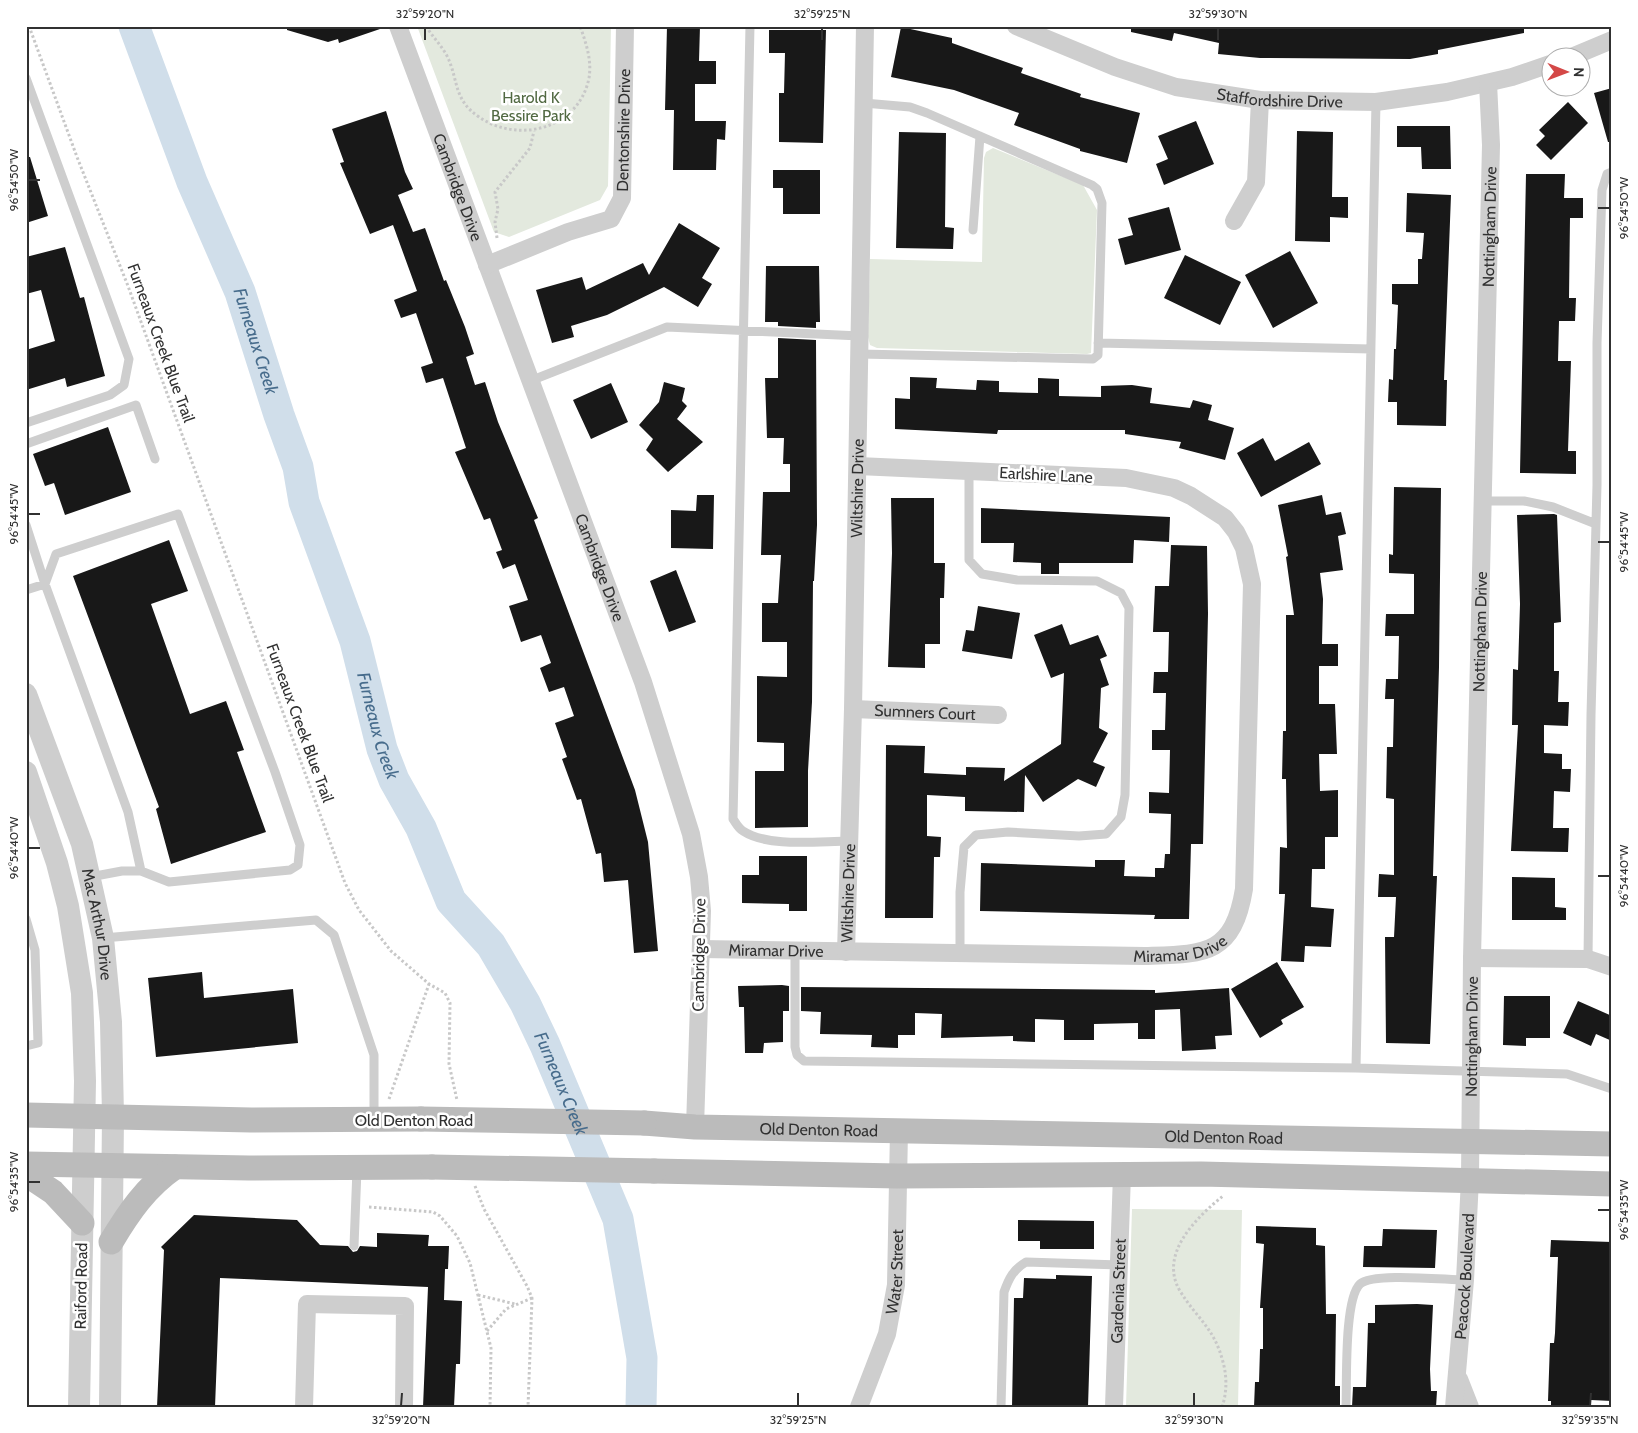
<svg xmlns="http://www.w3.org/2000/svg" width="1638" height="1433" viewBox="0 0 1638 1433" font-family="Cabin,sans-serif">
<rect width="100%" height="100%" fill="#fff"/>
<!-- green -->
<path fill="#e3e9de" d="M 417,26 L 611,26 L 608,186 L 600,200 L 509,237 L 494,232 Z
M 993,148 L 1083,185 L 1097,210 L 1091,353 L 1087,354 L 877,348 L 870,345 L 868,337 L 870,259 L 982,262 L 984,158 L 986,152 Z
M 1132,1209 L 1242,1210 L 1238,1407 L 1126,1407 Z"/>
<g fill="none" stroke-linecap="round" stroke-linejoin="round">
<!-- river -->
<path stroke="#d0deea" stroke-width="31" id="s1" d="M 134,26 L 192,182 L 240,292 L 279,415 L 298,467 L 304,502 L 355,641 L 382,749 L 394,780 L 421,828 L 451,901 L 491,945 L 525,1003 L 545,1045 L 618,1219 L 642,1358 L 641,1407"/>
</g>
<!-- building -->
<path fill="#181818" d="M 287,26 L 380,26 L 380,29 L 339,43 L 338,39 L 328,42 L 287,30 Z
M 667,26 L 700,26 L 699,61 L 716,61 L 716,84 L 695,84 L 695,121 L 726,121 L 725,140 L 717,139 L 716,170 L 673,170 L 674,110 L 665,110 Z
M 1131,26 L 1380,26 L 1380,29 L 1398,29 L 1412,26 L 1524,26 L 1524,33 L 1438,50 L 1438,54 L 1410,59 L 1260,58 L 1218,54 L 1219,43 L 1174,33 L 1172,41 L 1131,32 Z
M 901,27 L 952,38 L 952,43 L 1023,68 L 1021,73 L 1081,94 L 1080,97 L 1140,113 L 1127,163 L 1080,151 L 1080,149 L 1014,125 L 1019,113 L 954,90 L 891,77 Z
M 769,30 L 826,30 L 823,143 L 779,142 L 779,93 L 784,93 L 785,53 L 769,53 Z
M 1612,88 L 1612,142 L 1608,142 L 1594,93 Z
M 1568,102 L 1588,123 L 1551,160 L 1536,145 L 1545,136 L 1539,130 Z
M 386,111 L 405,172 L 413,189 L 398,195 L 413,232 L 425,228 L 444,281 L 446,280 L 465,327 L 474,354 L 466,357 L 475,385 L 485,382 L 498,422 L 538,518 L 534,520 L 635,790 L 648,842 L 658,951 L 634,953 L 628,880 L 604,882 L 601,853 L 596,854 L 581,799 L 577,800 L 562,759 L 567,757 L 555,723 L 574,716 L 564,687 L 549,692 L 540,668 L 551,663 L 541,635 L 521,642 L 509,606 L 528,600 L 515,564 L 503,569 L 496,552 L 502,550 L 490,518 L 484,520 L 455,452 L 466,448 L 443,378 L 426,383 L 421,367 L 433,363 L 416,313 L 401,318 L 394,300 L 417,291 L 393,225 L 370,234 L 340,163 L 344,162 L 332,129 Z
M 1196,121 L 1214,164 L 1164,185 L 1156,164 L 1168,159 L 1158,136 Z
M 1397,126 L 1450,126 L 1451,169 L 1422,169 L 1421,147 L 1397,147 Z
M 1297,131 L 1333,132 L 1332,197 L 1348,197 L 1348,218 L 1330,217 L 1330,242 L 1295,241 Z
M 899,132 L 946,133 L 945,227 L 954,228 L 953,249 L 896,248 Z
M 26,157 L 30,157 L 48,216 L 26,223 Z
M 773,170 L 820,170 L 820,214 L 783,214 L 783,188 L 773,188 Z
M 1526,174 L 1565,174 L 1564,198 L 1583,198 L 1583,218 L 1570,218 L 1569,298 L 1576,298 L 1575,321 L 1559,321 L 1558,361 L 1571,361 L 1568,451 L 1576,451 L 1576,474 L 1520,473 Z
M 1407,193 L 1451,195 L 1444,380 L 1447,380 L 1446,426 L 1397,425 L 1397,402 L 1388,402 L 1389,379 L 1393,380 L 1394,349 L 1396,349 L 1398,305 L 1392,304 L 1392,284 L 1418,284 L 1418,259 L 1422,259 L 1424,233 L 1406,232 Z
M 1169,207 L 1181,250 L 1125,265 L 1118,239 L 1133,235 L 1128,218 Z
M 679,223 L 720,248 L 702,278 L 712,284 L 698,307 L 664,287 L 607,315 L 571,326 L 574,337 L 552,343 L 536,290 L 582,277 L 586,290 L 643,263 L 649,275 Z
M 65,247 L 80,298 L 84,297 L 105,376 L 67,387 L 65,378 L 26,390 L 26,350 L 55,341 L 41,290 L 26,294 L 26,257 Z
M 1290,251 L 1318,303 L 1273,328 L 1245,275 Z
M 1185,255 L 1241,282 L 1220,325 L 1164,298 Z
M 766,266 L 819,266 L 820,322 L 816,322 L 816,328 L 778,326 L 778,322 L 765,322 Z
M 778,338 L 816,340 L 817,525 L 814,581 L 813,581 L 812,702 L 808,771 L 808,827 L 755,828 L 755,771 L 784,771 L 784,743 L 757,742 L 757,676 L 787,677 L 787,642 L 762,642 L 762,603 L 778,603 L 781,555 L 761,555 L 763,492 L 790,492 L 790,464 L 783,464 L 784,438 L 767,438 L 765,378 L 778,378 Z
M 910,377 L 937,378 L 936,388 L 976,390 L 977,380 L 999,381 L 999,392 L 1038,393 L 1038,378 L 1059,379 L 1059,396 L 1101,397 L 1101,386 L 1132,385 L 1152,388 L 1150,403 L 1190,408 L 1193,400 L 1212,405 L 1208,420 L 1234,428 L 1225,460 L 1179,448 L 1181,442 L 1125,434 L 1125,430 L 998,430 L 997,434 L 895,429 L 895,398 L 910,399 Z
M 664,382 L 685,388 L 682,401 L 687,406 L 677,419 L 703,442 L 668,472 L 646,450 L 653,439 L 639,425 L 659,402 Z
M 611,383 L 628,422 L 591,439 L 573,400 Z
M 108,427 L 131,492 L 65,515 L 54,483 L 45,486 L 33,454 Z
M 1263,438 L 1275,461 L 1309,442 L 1321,464 L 1261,497 L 1237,453 Z
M 1394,487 L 1441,488 L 1439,667 L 1433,876 L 1437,876 L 1430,1044 L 1386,1043 L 1385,937 L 1394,937 L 1396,897 L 1378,897 L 1379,874 L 1394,875 L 1394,799 L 1386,798 L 1387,747 L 1393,747 L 1394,699 L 1385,699 L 1386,679 L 1398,679 L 1399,636 L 1385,636 L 1386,614 L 1414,614 L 1414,574 L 1389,573 L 1389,554 L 1393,555 Z
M 697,495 L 714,495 L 713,549 L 671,548 L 671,510 L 696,511 Z
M 1322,495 L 1326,515 L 1341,512 L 1346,534 L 1338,536 L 1343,570 L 1320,573 L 1323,599 L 1322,644 L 1338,644 L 1338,666 L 1319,666 L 1319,704 L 1335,704 L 1337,754 L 1319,754 L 1320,791 L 1338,790 L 1338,837 L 1325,837 L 1325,869 L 1312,869 L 1311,907 L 1334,909 L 1331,947 L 1305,946 L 1304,962 L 1281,961 L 1285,894 L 1279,894 L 1280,847 L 1287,848 L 1286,779 L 1282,779 L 1283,731 L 1286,731 L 1286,615 L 1294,615 L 1286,557 L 1288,556 L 1278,505 Z
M 891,498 L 934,498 L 934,563 L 945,563 L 944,598 L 940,598 L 940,644 L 925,644 L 925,668 L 888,667 L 892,553 Z
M 981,508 L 1170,517 L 1169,542 L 1134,540 L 1133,563 L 1059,563 L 1059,574 L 1041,574 L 1041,563 L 1013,562 L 1014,543 L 981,543 Z
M 1554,514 L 1557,515 L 1561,622 L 1554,623 L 1554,671 L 1559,671 L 1558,702 L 1569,702 L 1568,726 L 1544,725 L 1544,753 L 1562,754 L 1562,769 L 1571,769 L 1570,792 L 1554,791 L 1553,828 L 1569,828 L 1568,852 L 1511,851 L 1518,725 L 1512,725 L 1513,669 L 1518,670 L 1520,604 L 1517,515 Z
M 169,540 L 188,591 L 151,604 L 190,714 L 226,701 L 244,750 L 237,752 L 266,832 L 171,864 L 156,809 L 159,807 L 73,576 Z
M 1171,545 L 1207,546 L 1208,614 L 1203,844 L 1191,844 L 1189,919 L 1154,919 L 1155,915 L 980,911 L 981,863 L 1095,867 L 1095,860 L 1125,860 L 1124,876 L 1155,877 L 1155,868 L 1164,868 L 1165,854 L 1170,854 L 1171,814 L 1149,813 L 1149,792 L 1169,793 L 1170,750 L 1152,750 L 1152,730 L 1165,730 L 1166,693 L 1153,693 L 1154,672 L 1168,672 L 1169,632 L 1153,632 L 1155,586 L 1169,586 Z
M 676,570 L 696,622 L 669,632 L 650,581 Z
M 978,606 L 1020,613 L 1012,659 L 962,651 L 966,630 L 974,631 Z
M 1062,624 L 1070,645 L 1098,635 L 1107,656 L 1100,659 L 1109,685 L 1101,688 L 1099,728 L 1108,733 L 1093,762 L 1105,767 L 1096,787 L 1078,779 L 1043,802 L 1025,775 L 1024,812 L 965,811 L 965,797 L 927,795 L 927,836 L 941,837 L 940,857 L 934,857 L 933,918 L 885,918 L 886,745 L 925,746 L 924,773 L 966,775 L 966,767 L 1005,768 L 1004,781 L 1061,744 L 1064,673 L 1051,678 L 1034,635 Z
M 759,856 L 807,856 L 807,911 L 789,911 L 789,904 L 742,903 L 742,875 L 759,875 Z
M 1512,877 L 1555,878 L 1555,907 L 1566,908 L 1566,920 L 1512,920 Z
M 1277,962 L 1304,1007 L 1281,1020 L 1283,1024 L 1260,1038 L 1231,989 Z
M 202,972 L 204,998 L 293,989 L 298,1043 L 156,1057 L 148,978 Z
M 782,985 L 789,986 L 789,1011 L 783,1011 L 783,1042 L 764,1043 L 763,1053 L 745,1053 L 744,1007 L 739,1007 L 738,986 Z
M 801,987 L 1155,990 L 1155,993 L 1229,988 L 1232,1035 L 1215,1036 L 1216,1049 L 1182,1051 L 1180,1009 L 1155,1010 L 1155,1039 L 1138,1039 L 1138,1023 L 1094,1024 L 1094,1040 L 1064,1040 L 1064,1020 L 1035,1019 L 1035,1042 L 1013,1041 L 1013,1036 L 941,1038 L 942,1014 L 915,1013 L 915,1035 L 898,1035 L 898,1048 L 871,1047 L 872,1035 L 820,1034 L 821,1012 L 801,1011 Z
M 1504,996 L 1550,996 L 1550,1038 L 1526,1038 L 1526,1046 L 1503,1045 Z
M 1578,1001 L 1612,1016 L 1612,1041 L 1596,1034 L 1591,1046 L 1563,1033 Z
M 194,1215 L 297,1220 L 320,1245 L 348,1246 L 353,1252 L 357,1251 L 360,1246 L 377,1247 L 377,1233 L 429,1235 L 428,1246 L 449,1246 L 448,1269 L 445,1269 L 444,1300 L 462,1301 L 460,1364 L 456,1364 L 454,1407 L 423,1407 L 428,1287 L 220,1278 L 215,1407 L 157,1407 L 164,1250 L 161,1247 Z
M 1018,1220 L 1094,1221 L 1094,1249 L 1040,1249 L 1040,1241 L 1018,1241 Z
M 1256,1226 L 1316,1228 L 1316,1245 L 1325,1246 L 1326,1314 L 1336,1314 L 1335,1386 L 1340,1386 L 1340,1407 L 1254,1407 L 1255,1382 L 1259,1382 L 1260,1349 L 1263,1349 L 1263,1308 L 1260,1308 L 1264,1244 L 1256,1243 Z
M 1383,1229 L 1437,1230 L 1435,1268 L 1363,1267 L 1364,1246 L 1382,1246 Z
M 1551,1240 L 1612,1242 L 1612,1401 L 1591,1400 L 1591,1407 L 1551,1407 L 1551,1401 L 1548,1401 L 1550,1343 L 1554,1343 L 1555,1333 L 1558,1257 L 1550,1257 Z
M 1056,1275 L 1092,1276 L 1088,1407 L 1012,1407 L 1014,1298 L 1023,1298 L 1024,1278 L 1056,1279 Z
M 1417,1304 L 1433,1305 L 1430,1369 L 1431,1391 L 1437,1391 L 1436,1407 L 1352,1407 L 1353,1387 L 1366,1387 L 1368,1323 L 1375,1323 L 1375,1305 Z"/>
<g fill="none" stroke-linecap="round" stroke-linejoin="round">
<!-- path -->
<path stroke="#c8c8c8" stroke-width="3" stroke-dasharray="2.5 2.5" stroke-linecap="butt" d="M 29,26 L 77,157 L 128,286 L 345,883 L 359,910 L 391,951 L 429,984 L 445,993 L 450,1003 L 449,1064 L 457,1100
M 426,26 C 432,36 440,44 446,54 C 459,78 452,99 479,117 C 518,144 579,129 589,78 C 592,60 586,43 580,26
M 497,238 L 495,222 L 498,209 L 495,192 L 530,148 L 534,131
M 389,1099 L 429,984
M 475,1186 L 484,1209 L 527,1286 L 532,1298 L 528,1407
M 369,1207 L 433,1212 L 440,1216 L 457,1236 L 470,1263 L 491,1348 L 490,1407
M 478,1295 L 515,1304
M 487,1331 L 506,1309 L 532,1298
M 1222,1407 C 1227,1393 1227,1376 1223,1362 C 1214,1327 1197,1319 1180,1291 C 1158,1254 1197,1217 1223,1196"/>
<!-- service -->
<path stroke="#cecece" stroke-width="9" d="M 750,26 L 733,819 C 736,823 738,828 743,831 C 769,848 819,841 850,841
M 26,78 L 129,359 L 124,385 L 110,395 L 26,423
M 1376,102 L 1356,1068 L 1567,1074 L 1612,1089
M 973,230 L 980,136
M 1098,343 L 1371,349
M 860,354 L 1093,359 L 1098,355 L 1102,203 L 1097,189 L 1092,185 L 927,113 L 910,107 L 864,103
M 530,381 L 667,327 L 860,336
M 26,444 L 136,405 L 155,459
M 1483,501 L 1524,501 L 1553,507 L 1596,524
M 26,525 L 45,584 L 128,812 L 141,871
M 26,590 L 45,584 L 56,554 L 178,514 L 275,772 L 300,845 L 298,865 L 290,870 L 169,882 L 141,871 L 122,871 L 90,877
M 26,919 L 35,950 L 38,1043 L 26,1046
M 103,938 L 316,920 L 334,935 L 374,1055 L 374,1119
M 795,951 L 795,1047 L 797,1055 L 804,1061 L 1356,1068
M 960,953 L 960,892 L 964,847 L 976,835 L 1008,832 L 1079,836 L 1106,834 L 1121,817 L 1125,795 L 1129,608 L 1121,593 L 1097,581 L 1017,580 L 982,574 L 969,560 L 969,471
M 1588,959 L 1591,715 L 1597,485 L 1597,343 L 1602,190 L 1607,174 L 1612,172
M 354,1246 L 357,1169
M 1001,1407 L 1004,1292 C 1009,1278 1013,1270 1026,1262 L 1120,1265
M 1346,1407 C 1347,1382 1344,1299 1360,1284 C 1373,1272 1446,1280 1465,1280"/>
<!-- minor -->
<g stroke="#cecece" stroke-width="18">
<path id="s2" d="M 398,26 L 643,682 L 691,834 L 699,877 L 702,911 L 695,1127"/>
<path id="s3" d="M 1016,26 L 1115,67 L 1176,87 L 1260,100 L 1376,102 L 1447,92 L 1512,77 L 1550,64"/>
<path d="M 1569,58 L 1612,40"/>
<path d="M 1234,221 L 1256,182 L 1260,100"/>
<path id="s4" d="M 487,265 L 568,232 L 611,219 L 622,198 L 625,26"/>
<path id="s5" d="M 853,709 L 998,715"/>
<path id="s6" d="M 701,949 L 1145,956 C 1204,954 1233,956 1244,889 L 1252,584 L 1244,548 L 1236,532 L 1225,518 L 1191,496 L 1174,488 L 1126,478 L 858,466"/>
<path id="s7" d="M 846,952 L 853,709 L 865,26"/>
<path d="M 1472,958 L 1588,959 L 1612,967"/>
<path d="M 1459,1379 L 1470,1407"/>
<path d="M 304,1407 L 307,1304 L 405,1306 L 404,1407"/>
<path id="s8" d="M 859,1407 L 887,1334 L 896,1285 L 899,1131"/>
<path id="s9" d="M 1114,1407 L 1122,1174"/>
<path id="s10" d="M 1454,1407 L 1465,1280 L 1470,1179 L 1472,958 L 1491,145 L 1488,83"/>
</g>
<!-- tertiary -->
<g stroke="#cecece" stroke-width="22">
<path id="s11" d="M 26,694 L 82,844 L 103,938 L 111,1022 L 113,1116 L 110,1407"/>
<path d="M 26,772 L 57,863 L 68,906 L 82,993 L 85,1081 L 79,1407"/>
</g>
<!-- secondary -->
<g stroke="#bbb" stroke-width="25">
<path d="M 26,1115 L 251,1120 L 421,1119"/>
<path id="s12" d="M 644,1123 L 695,1127 L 1612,1144"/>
<path d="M 26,1164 L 249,1168 L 432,1167"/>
<path d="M 654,1171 L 898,1176 L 1201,1174 L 1612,1184"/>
<path d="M 26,1174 L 53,1192 L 82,1223"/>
<path d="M 111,1242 C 129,1212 146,1187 175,1167"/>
</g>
<!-- secondary-bridge -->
<path stroke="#bbb" stroke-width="25" d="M 421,1119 L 644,1123
M 432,1167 L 654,1171"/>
</g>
<!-- ticks -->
<path fill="none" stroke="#313131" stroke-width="2" d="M 425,40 L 425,28M 822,40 L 822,28M 1218,40 L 1218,28M 28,180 L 40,180M 1598,208 L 1610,208M 28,514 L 40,514M 1598,542 L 1610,542M 28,848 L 40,848M 1598,876 L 1610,876M 28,1182 L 40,1182M 1598,1210 L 1610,1210M 401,1406 L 402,1393M 798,1406 L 798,1393M 1194,1406 L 1194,1393M 1590,1406 L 1591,1393"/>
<g text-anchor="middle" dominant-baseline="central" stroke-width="5" stroke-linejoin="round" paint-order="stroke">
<!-- park labels -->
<g font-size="16" fill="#516942" stroke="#fff">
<text x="531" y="97">Harold K<tspan x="531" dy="18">Bessire Park</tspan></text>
</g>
<!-- street labels -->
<g font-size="16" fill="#313131" stroke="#fff">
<text stroke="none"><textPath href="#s3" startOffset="276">Staffordshire Drive</textPath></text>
<text stroke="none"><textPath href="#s4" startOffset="224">Dentonshire Drive</textPath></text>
<text stroke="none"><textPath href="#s2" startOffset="172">Cambridge Drive</textPath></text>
<text stroke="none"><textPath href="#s10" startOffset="1181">Nottingham Drive</textPath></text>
<text transform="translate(161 343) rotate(70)">Furneaux Creek Blue Trail</text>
<text transform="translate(1046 475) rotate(3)">Earlshire Lane</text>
<text stroke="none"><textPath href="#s7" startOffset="464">Wiltshire Drive</textPath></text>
<text stroke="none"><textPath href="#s2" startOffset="578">Cambridge Drive</textPath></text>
<text stroke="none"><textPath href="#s10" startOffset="776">Nottingham Drive</textPath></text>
<text stroke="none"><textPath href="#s5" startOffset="72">Sumners Court</textPath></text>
<text transform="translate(300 723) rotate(70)">Furneaux Creek Blue Trail</text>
<text stroke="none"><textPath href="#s7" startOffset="59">Wiltshire Drive</textPath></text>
<text stroke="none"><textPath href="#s11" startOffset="242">Mac Arthur Drive</textPath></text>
<text stroke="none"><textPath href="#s6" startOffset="480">Miramar Drive</textPath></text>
<text stroke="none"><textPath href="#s6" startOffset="75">Miramar Drive</textPath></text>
<text transform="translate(699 955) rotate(-89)">Cambridge Drive</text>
<text stroke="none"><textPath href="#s10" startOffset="371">Nottingham Drive</textPath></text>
<text x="414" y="1120">Old Denton Road</text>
<text stroke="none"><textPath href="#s12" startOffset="175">Old Denton Road</textPath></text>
<text stroke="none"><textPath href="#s12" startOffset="580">Old Denton Road</textPath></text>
<text stroke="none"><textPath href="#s8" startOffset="141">Water Street</textPath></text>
<text stroke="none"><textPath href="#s10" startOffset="131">Peacock Boulevard</textPath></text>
<text transform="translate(81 1286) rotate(-89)">Raiford Road</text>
<text stroke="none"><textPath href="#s9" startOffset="116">Gardenia Street</textPath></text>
</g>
<!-- water labels -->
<g font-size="18" font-style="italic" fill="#476c8c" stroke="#fff">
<text stroke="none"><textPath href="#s1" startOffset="338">Furneaux Creek</textPath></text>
<text stroke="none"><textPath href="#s1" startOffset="742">Furneaux Creek</textPath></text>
<text stroke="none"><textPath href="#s1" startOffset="1148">Furneaux Creek</textPath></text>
</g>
</g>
<!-- border -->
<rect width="1638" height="1433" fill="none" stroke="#ffffff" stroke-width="55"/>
<!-- north arrow -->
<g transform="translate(1566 72) rotate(91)"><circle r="24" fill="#ffffff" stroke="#adadad"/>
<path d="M0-4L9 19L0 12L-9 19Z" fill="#d44847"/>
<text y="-8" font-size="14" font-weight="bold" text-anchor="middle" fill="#313131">N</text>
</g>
<rect x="28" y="28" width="1582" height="1378" fill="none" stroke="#313131" stroke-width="2"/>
<g font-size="12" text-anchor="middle" fill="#313131">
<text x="425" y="18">32°59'20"N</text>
<text x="822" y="18">32°59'25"N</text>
<text x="1218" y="18">32°59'30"N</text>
<text transform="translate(14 180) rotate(-90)" y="4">96°54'50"W</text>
<text transform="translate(1624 208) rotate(-90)" y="4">96°54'50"W</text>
<text transform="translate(14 514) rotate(-90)" y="4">96°54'45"W</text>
<text transform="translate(1624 542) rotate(-90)" y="4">96°54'45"W</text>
<text transform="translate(14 848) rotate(-90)" y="4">96°54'40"W</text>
<text transform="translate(1624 876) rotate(-90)" y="4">96°54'40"W</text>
<text transform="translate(14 1182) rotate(-90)" y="4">96°54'35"W</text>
<text transform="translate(1624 1210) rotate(-90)" y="4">96°54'35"W</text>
<text x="401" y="1424">32°59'20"N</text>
<text x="798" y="1424">32°59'25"N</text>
<text x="1194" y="1424">32°59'30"N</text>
<text x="1590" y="1424">32°59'35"N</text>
</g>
</svg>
